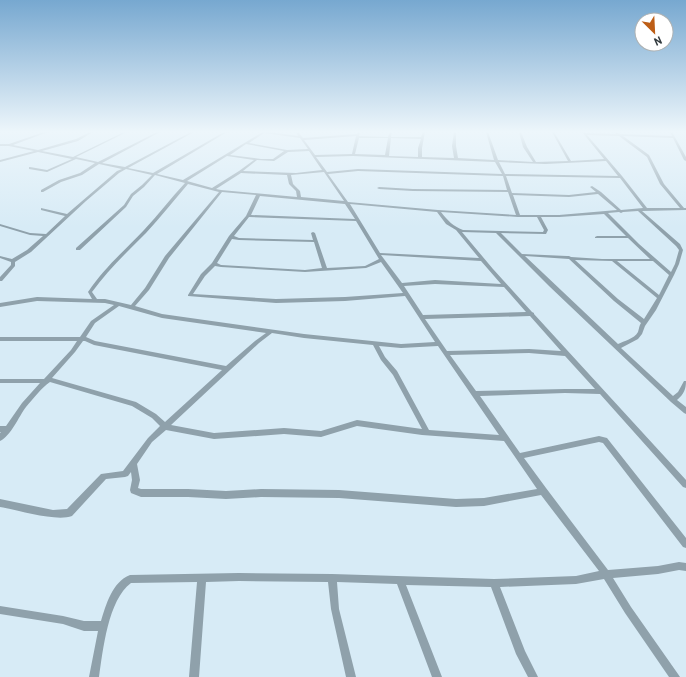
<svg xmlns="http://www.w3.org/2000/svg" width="686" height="677" viewBox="0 0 686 677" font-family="Barlow,sans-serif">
<rect width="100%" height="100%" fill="#d7ebf6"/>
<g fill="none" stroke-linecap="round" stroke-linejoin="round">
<!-- street -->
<path fill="#8fa1ab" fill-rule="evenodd" d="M 44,132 L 48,132 L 13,145 L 38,150 L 76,139 L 90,132 L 93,132 L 78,141 L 42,151 L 73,157 L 124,132 L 127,132 L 76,157 L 98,162 L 157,132 L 160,132 L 102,163 L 125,167 L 191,132 L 194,132 L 128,168 L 153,173 L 224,132 L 227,132 L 157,174 L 183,180 L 261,133 L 261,132 L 269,132 L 298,136 L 296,132 L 298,132 L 303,138 L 357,134 L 358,132 L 360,132 L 359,136 L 388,137 L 390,132 L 392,132 L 391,137 L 421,137 L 423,132 L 425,132 L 422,148 L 422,157 L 454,158 L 452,146 L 454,132 L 456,132 L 456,146 L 458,158 L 494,160 L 486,132 L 488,132 L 498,160 L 533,162 L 523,147 L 519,132 L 521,132 L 527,147 L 536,162 L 568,161 L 552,132 L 554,132 L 571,161 L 604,159 L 582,132 L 585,132 L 586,133 L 616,134 L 614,132 L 617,132 L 620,134 L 672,136 L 670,132 L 672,132 L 686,157 L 686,161 L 684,160 L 673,138 L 623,136 L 649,155 L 664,184 L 684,208 L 686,208 L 686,210 L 642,211 L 680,244 L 683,250 L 679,264 L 674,275 L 656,310 L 645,326 L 642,334 L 638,339 L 621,348 L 673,396 L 678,392 L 684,381 L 686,381 C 686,389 684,394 677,400 L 686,407 L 686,414 L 684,413 L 671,402 L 549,286 L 496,233 L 462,232 L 493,269 L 532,312 L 534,313 L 534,314 L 686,480 L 686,488 L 683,487 L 600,394 L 565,393 L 480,396 L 520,453 L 599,436 L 607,438 L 686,538 L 686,548 L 683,547 L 603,443 L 599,442 L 524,458 L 546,488 L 608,570 L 658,566 L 679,562 L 686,563 L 686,571 L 679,570 L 658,574 L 613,578 L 631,607 L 678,674 L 680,677 L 669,677 L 625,613 L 604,579 L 576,584 L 500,587 L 525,651 L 538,677 L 528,677 L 516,654 L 491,587 L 406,585 L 442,677 L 432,677 L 397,584 L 337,582 L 339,609 L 356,677 L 346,677 L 331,609 L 328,582 L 239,581 L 206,582 L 199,677 L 189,677 L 197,582 L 131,583 C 108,600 103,650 99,677 L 89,677 L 98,631 L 84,631 L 63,624 L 0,614 L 0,606 L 63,616 L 84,621 L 101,621 C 106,605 112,582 130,575 L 239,573 L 332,574 L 494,579 L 576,576 L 599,571 L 541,495 L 484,506 L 456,507 L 339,498 L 261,497 L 226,499 L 188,497 L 141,497 L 131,493 L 130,490 L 132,480 L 131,472 L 128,476 L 125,477 L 106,479 L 72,516 C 56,522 18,510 0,507 L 0,499 L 53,510 L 67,509 L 101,474 L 123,471 L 148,438 L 160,426 L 152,418 L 132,406 L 50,382 C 42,387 33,399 26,407 C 19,416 11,436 0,441 L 0,433 L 1,432 L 0,432 L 0,426 L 6,426 L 22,403 L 40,383 L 0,383 L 0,379 L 44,379 L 71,350 L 77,341 L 0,341 L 0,337 L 80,337 L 91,321 L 114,305 L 105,303 L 37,301 L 0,307 L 0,303 L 37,297 L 92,299 L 88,292 C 104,268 124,251 144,230 C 158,215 171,198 185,183 L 155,175 L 144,187 L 133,196 L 126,207 L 80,250 L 76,250 L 76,248 L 124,205 L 131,194 L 142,185 L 152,175 L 126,169 L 119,173 L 86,201 L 31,252 L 15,262 L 15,266 L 2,281 L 0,281 L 0,277 L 11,265 L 11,262 L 0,258 L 0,256 L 12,259 L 27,250 L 43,236 L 30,235 L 0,226 L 0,224 L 30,233 L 46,234 L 65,216 L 41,210 L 41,208 L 67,214 L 117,171 L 122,169 L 99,164 L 82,175 L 61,182 L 43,192 L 41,192 L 41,190 L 59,180 L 80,173 L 95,163 L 76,159 L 47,172 L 29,169 L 29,167 L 30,167 L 47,170 L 72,159 L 38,152 L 0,162 L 0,160 L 34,151 L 9,146 L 0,146 L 0,144 L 9,144 ZM 264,133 L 300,138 L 308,149 L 287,150 L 249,143 ZM 587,135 L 619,136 L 647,157 L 660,184 L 680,208 L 647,208 L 622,176 ZM 356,136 L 352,154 L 315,155 L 304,140 ZM 359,138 L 388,138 L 385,155 L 355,154 ZM 391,138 L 421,139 L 418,148 L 418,157 L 389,156 ZM 246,144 L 284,151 L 273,159 L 261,159 L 230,155 ZM 309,151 L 322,170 L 296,173 L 243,171 L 257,160 L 274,161 L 288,152 ZM 227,156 L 254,160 L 239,171 L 212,188 L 187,181 ZM 353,156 L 495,162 L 502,174 L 358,169 L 327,172 L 316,157 ZM 606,161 L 618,176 L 505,174 L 499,162 L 545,164 ZM 358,171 L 503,176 L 507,190 L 413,189 L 379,187 L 377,188 L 379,189 L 413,191 L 508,192 L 516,215 L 438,210 L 348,202 L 328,174 ZM 324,172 L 344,201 L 301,197 L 300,191 L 293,184 L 291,175 ZM 241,173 L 287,175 L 289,184 L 296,191 L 297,197 L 221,190 L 216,189 ZM 506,176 L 620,178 L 643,208 L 621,210 L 601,192 L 592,186 L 590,187 L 596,192 L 569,195 L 512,193 ZM 188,184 L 219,192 L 165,256 L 145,288 L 131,305 L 105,299 L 97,299 L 92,292 C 108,270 127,252 146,233 C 161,217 174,200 188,184 ZM 222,192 L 256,195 L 246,216 L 229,236 L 212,263 L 201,274 L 188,295 L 188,296 L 276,303 L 345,301 L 405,296 L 435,342 L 401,344 L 304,334 L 162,314 L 135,306 L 149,290 L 169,258 ZM 598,194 L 617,210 L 559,215 L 520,215 L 513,195 L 569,197 ZM 260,196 L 345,204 L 355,219 L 251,215 ZM 350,204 L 437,212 L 446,224 L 456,230 L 479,258 L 380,253 ZM 638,211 L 676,246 L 679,250 L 675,264 L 671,272 L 639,244 L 608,213 L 619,212 L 621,213 L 623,212 ZM 441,212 L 518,217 L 537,217 L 544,230 L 543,232 L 463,230 C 453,226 448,221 441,212 ZM 604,214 L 626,236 L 597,236 L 595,237 L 595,238 L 628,238 L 650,259 L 602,259 L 571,257 L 569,256 L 567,256 L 522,254 L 501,233 L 545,234 L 546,234 L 548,230 L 541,217 L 559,217 ZM 249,217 L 356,221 L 379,259 L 365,266 L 327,268 L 315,233 L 313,232 L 311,233 L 313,240 L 239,238 L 234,236 ZM 232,239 L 239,240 L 314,242 L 322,268 L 305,270 L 221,265 L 217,263 ZM 381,255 L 481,261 L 501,284 L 435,280 L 402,283 ZM 525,256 L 569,259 L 614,301 L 641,323 C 639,326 639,329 638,332 C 634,339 624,341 618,344 ZM 575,260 L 612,261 L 657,298 L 644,319 L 618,299 ZM 617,261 L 653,261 L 669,275 L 659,295 ZM 381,262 L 403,293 L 345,297 L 276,299 L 193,294 L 205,276 L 215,266 L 221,267 L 305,272 L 366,268 ZM 435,284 L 504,287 L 526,312 L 423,315 L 404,286 ZM 119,306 L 162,318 L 266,333 L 255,341 L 226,366 L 95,341 L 86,337 L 95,323 ZM 530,316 L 561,351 L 529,349 L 447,351 L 425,319 ZM 272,333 L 304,338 L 373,345 L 381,360 L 393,375 L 422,429 L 357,420 L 321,431 L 284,428 L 214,433 L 171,425 L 259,343 ZM 83,341 L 85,341 L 94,345 L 222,370 L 165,422 L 156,414 L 136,402 L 52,378 L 75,352 ZM 379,346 L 401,348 L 438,346 L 499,435 L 429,430 L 397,371 L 385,357 ZM 529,353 L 565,356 L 595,389 L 565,389 L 476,391 L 450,355 ZM 357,426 L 422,435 L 504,441 L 537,489 L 484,498 L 456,499 L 339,490 L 261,489 L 226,491 L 188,489 L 141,489 L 138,488 L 140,480 L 137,464 L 152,442 L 166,430 L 214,439 L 284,434 L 321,437 Z"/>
</g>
<!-- sky -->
<linearGradient id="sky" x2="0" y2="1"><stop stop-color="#77a8d0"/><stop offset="0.58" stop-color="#edf6fb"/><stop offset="1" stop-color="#edf6fb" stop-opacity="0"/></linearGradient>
<rect width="686" height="227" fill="url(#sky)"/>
<!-- north arrow -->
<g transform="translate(654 32) rotate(156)"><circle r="19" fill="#ffffff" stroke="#adb1b2"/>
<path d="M0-3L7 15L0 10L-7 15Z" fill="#bd5e16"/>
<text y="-6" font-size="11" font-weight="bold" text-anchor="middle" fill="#333b3f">N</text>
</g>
</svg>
